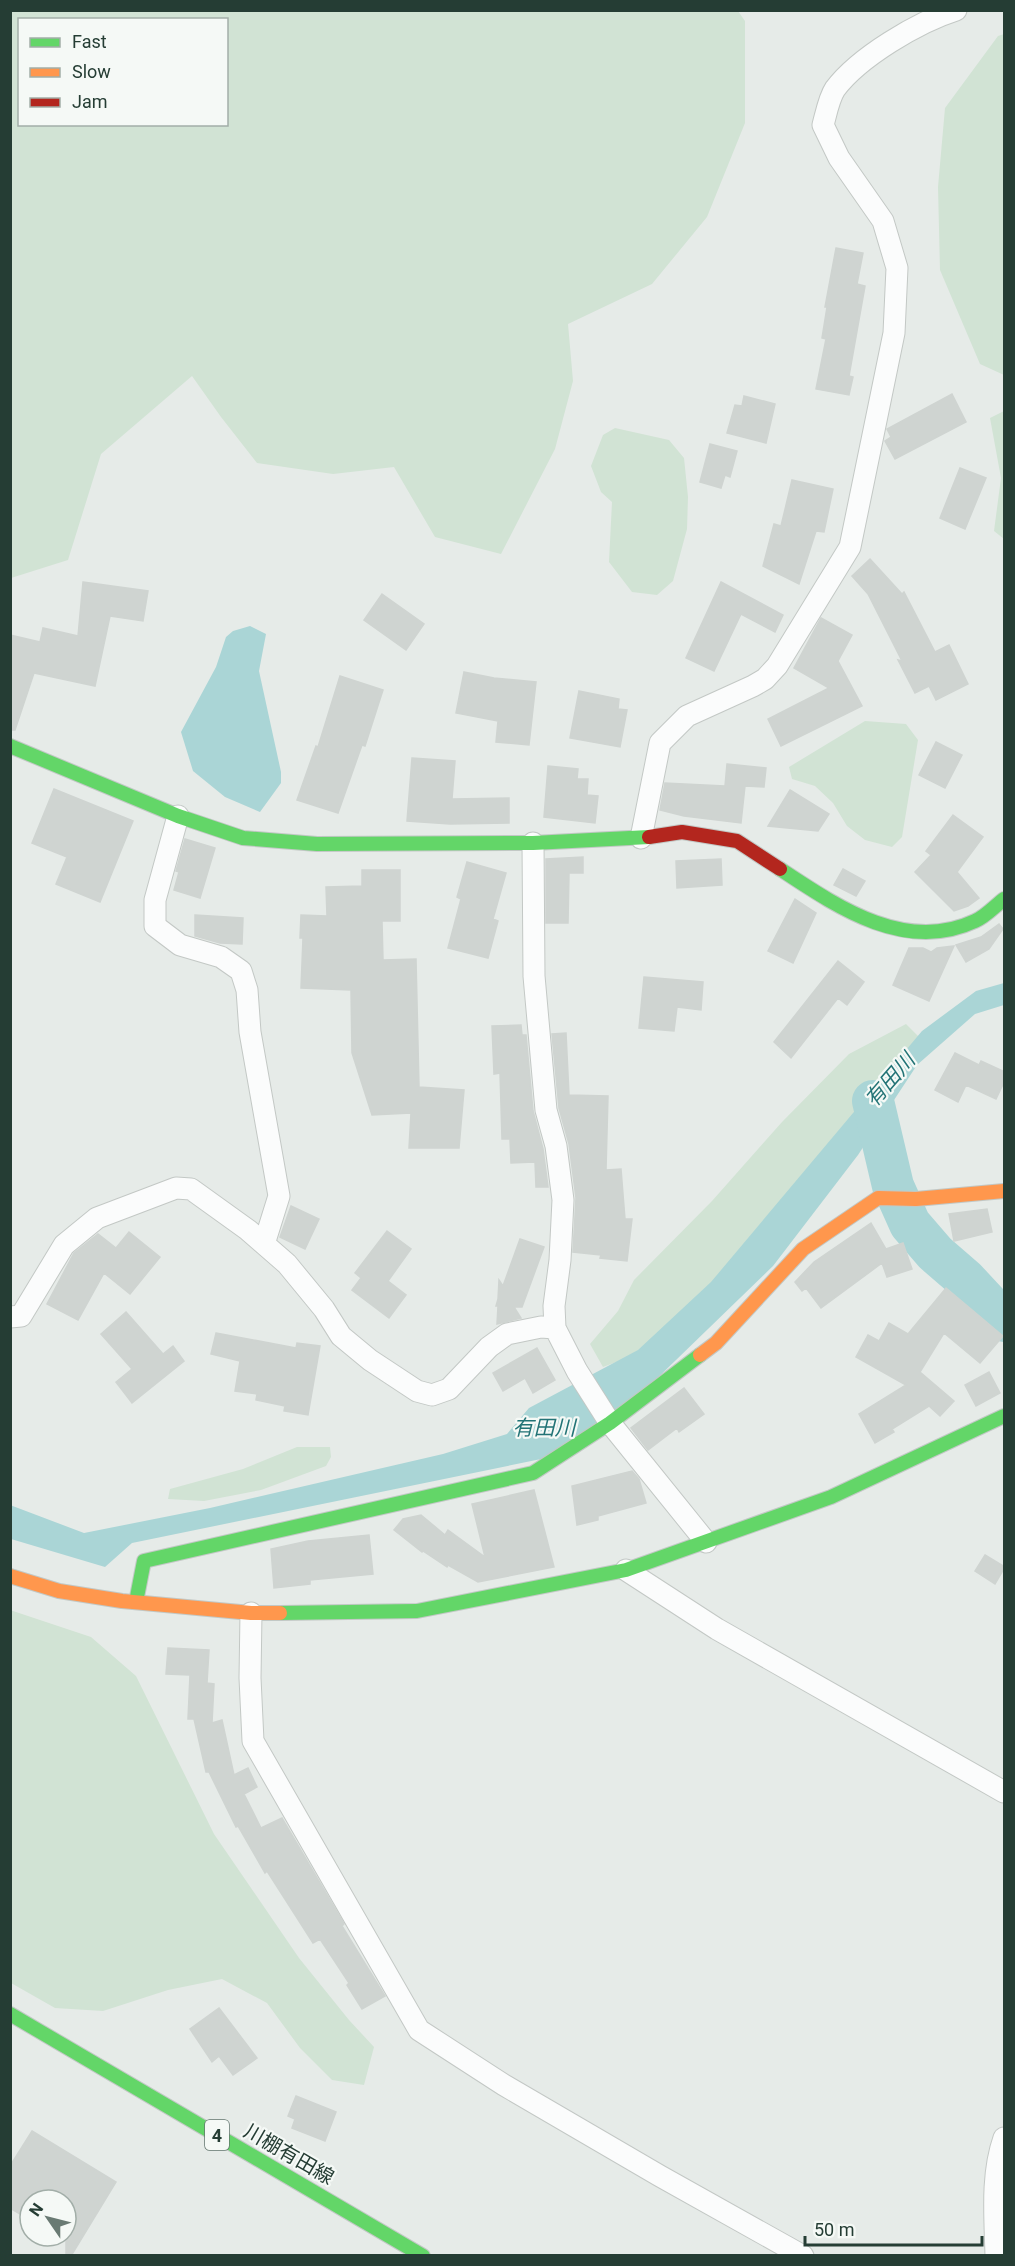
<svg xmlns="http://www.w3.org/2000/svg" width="1015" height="2266" viewBox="0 0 1015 2266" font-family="Roboto,'Noto Sans JP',sans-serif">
<rect width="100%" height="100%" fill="#e6ebe8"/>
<!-- green -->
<path fill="#d1e3d4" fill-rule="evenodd" d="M 11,10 L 738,11 L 745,21 L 745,123 L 707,217 L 652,284 L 568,324 L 573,381 L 555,449 L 501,554 L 435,537 L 394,467 L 333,474 L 257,463 L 221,417 L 192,376 L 101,454 L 68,560 L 11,578 ZM 20,20 L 226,20 L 226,124 L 20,124 Z
M 1004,34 L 1004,375 L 980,364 L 940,270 L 938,187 L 945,108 L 998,36 Z
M 1004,411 L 1004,539 L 994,531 L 1001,478 L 990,418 Z
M 615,428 L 669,440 L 684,458 L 688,497 L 687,529 L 673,581 L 657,595 L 632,592 L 609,562 L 612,502 L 601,492 L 591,466 L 603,435 Z
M 865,721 L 906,724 L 918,740 L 902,837 L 892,847 L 865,840 L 847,826 L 833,803 L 815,786 L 792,779 L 789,767 Z
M 906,1024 L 923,1041 L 783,1210 L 646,1351 L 603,1367 L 590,1344 L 618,1311 L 634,1280 L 712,1201 L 782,1122 L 849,1054 Z
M 297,1447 L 330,1447 L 331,1457 L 326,1466 L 261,1490 L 204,1501 L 168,1499 L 170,1489 L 243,1469 Z
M 10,1610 L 91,1637 L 136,1676 L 214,1834 L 299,1958 L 349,2020 L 374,2047 L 364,2085 L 332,2080 L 300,2048 L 267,2003 L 222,1979 L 168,1990 L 103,2011 L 55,2008 L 11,1983 Z"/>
<!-- water -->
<path fill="#aad5d6" d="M 250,626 L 266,634 L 259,671 L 281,772 L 281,783 L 260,812 L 225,797 L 193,771 L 181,732 L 216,667 L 226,637 L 233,631 Z
M 1004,983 L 1004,1005 L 975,1014 L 917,1065 L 858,1155 L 773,1266 L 644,1391 L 546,1458 L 132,1543 L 105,1567 L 11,1539 L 10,1505 L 84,1533 L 210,1508 L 443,1454 L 507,1434 L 529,1408 L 638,1350 L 711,1282 L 922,1031 L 976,991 Z"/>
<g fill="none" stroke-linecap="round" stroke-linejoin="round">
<!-- river -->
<path stroke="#aad5d6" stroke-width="42" d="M 873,1101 L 893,1186 L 910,1224 L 935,1253 L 965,1279 L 1004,1321"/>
</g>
<!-- building -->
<path fill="#cfd4d1" stroke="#cfd4d1" stroke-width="1.5" d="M 836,248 L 863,253 L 857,284 L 865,286 L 849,376 L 853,377 L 849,395 L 816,389 L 826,339 L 822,338 L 827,307 L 825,307 Z
M 952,394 L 966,422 L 895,459 L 885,441 L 891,437 L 887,429 Z
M 744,396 L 775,404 L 766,443 L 727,433 L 735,405 L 742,406 Z
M 710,444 L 737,451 L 730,477 L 725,475 L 721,488 L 700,482 Z
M 960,468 L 986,478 L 965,529 L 940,518 Z
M 792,480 L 833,489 L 824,532 L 816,531 L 799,584 L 763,566 L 774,524 L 781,526 Z
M 870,559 L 902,594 L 904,592 L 935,652 L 949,645 L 968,684 L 936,700 L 929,686 L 915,693 L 898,660 L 902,661 L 868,594 L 852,576 Z
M 83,582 L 148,591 L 143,621 L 110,616 L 95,686 L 34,673 L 15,730 L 10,730 L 10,635 L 40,642 L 43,628 L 78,636 Z
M 721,582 L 783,615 L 775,632 L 741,614 L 714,671 L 686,658 Z
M 382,594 L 424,624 L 406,650 L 364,620 Z
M 821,618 L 852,635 L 838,661 L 862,706 L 781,746 L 768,719 L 829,688 L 794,668 Z
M 464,672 L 494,678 L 536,682 L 529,745 L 496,742 L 498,721 L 456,713 Z
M 340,676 L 383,690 L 365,746 L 362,745 L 338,813 L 297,800 L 316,746 L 318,747 Z
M 579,691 L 619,699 L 618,709 L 627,710 L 620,747 L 570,738 Z
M 936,742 L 962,755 L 945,788 L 919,775 Z
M 412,758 L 455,761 L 452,799 L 509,798 L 509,823 L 450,824 L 407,821 Z
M 727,764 L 766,768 L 764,787 L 745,786 L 741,823 L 684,816 L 660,810 L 665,783 L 725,786 Z
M 548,766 L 578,769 L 577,779 L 588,779 L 587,795 L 598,796 L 595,823 L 544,817 Z
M 54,789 L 133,821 L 100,902 L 56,884 L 67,857 L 32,843 Z
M 790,790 L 829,814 L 818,831 L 768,826 Z
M 953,815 L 983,837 L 957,872 L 979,898 L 968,906 L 954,911 L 915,872 L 931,855 L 926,851 Z
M 185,839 L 215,848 L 200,898 L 174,890 L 179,872 L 176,871 Z
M 583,857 L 583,873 L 569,873 L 568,923 L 546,923 L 546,859 Z
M 721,859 L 722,885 L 677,888 L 676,861 Z
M 467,862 L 506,873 L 493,919 L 498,921 L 488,958 L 448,948 L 461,899 L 457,897 Z
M 843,869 L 865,881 L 856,896 L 834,885 Z
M 362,870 L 400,870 L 400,921 L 382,921 L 383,960 L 416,959 L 419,1087 L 464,1090 L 459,1148 L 409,1148 L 411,1113 L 372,1115 L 352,1053 L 351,990 L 301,988 L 303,938 L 300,938 L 301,915 L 327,916 L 326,887 L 362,886 Z
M 795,899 L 816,913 L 793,963 L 768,951 Z
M 195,915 L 243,918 L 242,944 L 220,943 L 195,936 Z
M 999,924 L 1003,929 L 989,949 L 966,962 L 956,945 L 981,937 Z
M 954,946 L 929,1001 L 893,985 L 909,948 L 923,948 L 931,952 L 937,948 Z
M 838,961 L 864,982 L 847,1005 L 838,998 L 791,1058 L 774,1042 Z
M 644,977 L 703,982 L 701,1010 L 677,1007 L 674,1031 L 639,1028 Z
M 521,1025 L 522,1035 L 526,1035 L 533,1111 L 543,1149 L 548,1187 L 536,1187 L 535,1162 L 511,1163 L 510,1139 L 502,1139 L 500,1073 L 494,1074 L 492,1026 Z
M 566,1033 L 569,1095 L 608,1096 L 606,1170 L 621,1169 L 625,1219 L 632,1219 L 627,1261 L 600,1258 L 601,1255 L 573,1252 L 576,1198 L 569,1144 L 559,1108 L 552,1034 Z
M 955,1053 L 979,1065 L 981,1061 L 1005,1072 L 1005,1080 L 996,1099 L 966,1085 L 958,1102 L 935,1090 Z
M 291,1206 L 319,1219 L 305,1249 L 280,1237 Z
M 987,1209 L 992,1232 L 954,1241 L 949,1214 Z
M 871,1223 L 886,1249 L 903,1243 L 912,1269 L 887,1277 L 882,1263 L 821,1308 L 806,1288 L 802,1291 L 795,1282 L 814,1262 Z
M 387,1231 L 411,1249 L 388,1281 L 406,1295 L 389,1318 L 352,1290 L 361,1278 L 355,1273 Z
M 129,1232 L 160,1257 L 130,1294 L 104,1273 L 78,1320 L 47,1304 L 74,1253 L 98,1234 L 116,1248 Z
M 520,1239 L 544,1247 L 522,1307 L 514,1307 L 521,1318 L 497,1324 L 498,1306 L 496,1306 L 498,1299 L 499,1280 L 503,1286 Z
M 946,1288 L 1003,1336 L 980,1363 L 944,1333 L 920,1372 L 954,1401 L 940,1416 L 929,1406 L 892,1429 L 894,1432 L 875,1443 L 859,1414 L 906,1385 L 856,1357 L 868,1335 L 879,1341 L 889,1323 L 908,1334 Z
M 126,1312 L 163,1354 L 173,1346 L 184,1361 L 132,1403 L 116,1382 L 132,1369 L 101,1334 Z
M 216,1333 L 296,1348 L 297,1343 L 320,1346 L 308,1415 L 284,1411 L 285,1406 L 256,1400 L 257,1394 L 235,1391 L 240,1361 L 211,1354 Z
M 537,1348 L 555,1380 L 533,1393 L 525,1378 L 503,1391 L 493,1373 Z
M 989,1372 L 1000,1393 L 976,1406 L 965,1385 Z
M 684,1388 L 704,1414 L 679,1432 L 677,1428 L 648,1450 L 631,1428 Z
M 632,1471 L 639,1479 L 646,1503 L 598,1516 L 598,1520 L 577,1525 L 572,1486 Z
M 534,1490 L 554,1567 L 478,1582 L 448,1565 L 447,1567 L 423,1551 L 422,1552 L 394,1530 L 403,1519 L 421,1515 L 445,1535 L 448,1530 L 485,1557 L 472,1504 Z
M 369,1535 L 373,1574 L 310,1580 L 310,1584 L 274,1588 L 271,1549 L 308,1541 Z
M 985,1555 L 1005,1567 L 995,1584 L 975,1571 Z
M 168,1648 L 209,1650 L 207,1683 L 214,1684 L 212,1723 L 222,1720 L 234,1775 L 248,1768 L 257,1787 L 244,1794 L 261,1828 L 282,1818 L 344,1924 L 342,1926 L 385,1996 L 362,2009 L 347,1985 L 349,1983 L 320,1939 L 313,1943 L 267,1871 L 265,1873 L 238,1826 L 236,1827 L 209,1772 L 206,1772 L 194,1719 L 188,1719 L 190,1675 L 166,1674 Z
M 219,2008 L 257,2058 L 233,2075 L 219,2056 L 212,2062 L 190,2029 Z
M 296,2096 L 336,2112 L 325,2141 L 292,2128 L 295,2119 L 288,2116 Z
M 32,2131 L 116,2182 L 71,2256 L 66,2256 L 66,2200 L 30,2200 L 30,2220 L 10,2208 L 10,2166 Z"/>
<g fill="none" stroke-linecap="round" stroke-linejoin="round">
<!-- street casing -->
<g stroke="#c3c8c5" stroke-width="23">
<path id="street" d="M 178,816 L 155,900 L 155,926 L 180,945 L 221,957 L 241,971 L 247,990 L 250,1032 L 279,1196 L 264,1244
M 641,838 L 660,743 L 687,716 L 753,686 L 765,679 L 777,666 L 850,547 L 894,333 L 897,268 L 883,221 L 839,158 L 823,125 C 826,114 829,98 835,89 C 859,57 918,22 956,10
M 533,843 L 534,976 L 546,1110 L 556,1146 L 563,1200 L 560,1260 L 554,1306 L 555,1328 L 577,1371 L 610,1423 L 706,1542
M 10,1317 L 21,1316 L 64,1245 L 97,1218 L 176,1188 L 191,1189 L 248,1230 L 287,1264 L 324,1309 L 341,1336 L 370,1360 L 417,1391 L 432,1395 L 449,1389 L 489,1347 L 507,1334 L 541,1327 L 555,1328
M 626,1570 L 717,1629 L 1004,1792
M 251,1613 L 250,1678 L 253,1741 L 419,2030 L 504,2085 L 660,2176 L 803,2256
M 996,2256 C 995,2216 991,2175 1004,2138"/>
</g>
<!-- fast casing -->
<g stroke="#c2c8c5" stroke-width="16">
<path id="fast" d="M 10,746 L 178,816 L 243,838 L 317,844 L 533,843 L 649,837
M 780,869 C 836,906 905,954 975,921 C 985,917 995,906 1004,899
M 136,1602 L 144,1561 L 533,1473 L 610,1423 L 700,1355
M 280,1613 L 417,1611 L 626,1570 L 831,1497 L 1004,1416
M 10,2014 L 423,2256"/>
</g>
<!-- slow casing -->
<g stroke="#c2c8c5" stroke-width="16">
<path id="slow" d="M 700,1355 L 716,1343 L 803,1249 L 878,1198 L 916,1199 L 1004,1191
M 10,1576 L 59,1591 L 122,1601 L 251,1613 L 280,1613"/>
</g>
<!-- jam casing -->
<g stroke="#c2c8c5" stroke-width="16">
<path id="jam" d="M 649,837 L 682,832 L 737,841 L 780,869"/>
</g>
<!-- street -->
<use href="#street" stroke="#fbfcfc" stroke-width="21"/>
<!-- fast -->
<use href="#fast" stroke="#63d668" stroke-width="14"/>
<!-- slow -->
<use href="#slow" stroke="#ff974d" stroke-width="14"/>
<!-- jam -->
<use href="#jam" stroke="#b3261e" stroke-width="14"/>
</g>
<g text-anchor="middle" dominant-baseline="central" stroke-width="4.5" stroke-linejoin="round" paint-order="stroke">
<!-- shield labels -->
<rect fill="#f5f9f6" stroke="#63756e" stroke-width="1.5" x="205" y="2120" width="24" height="30" rx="4.5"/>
<g font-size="18" font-weight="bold" fill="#253d34">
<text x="217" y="2135">4</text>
</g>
<!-- street labels -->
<g font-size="20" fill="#253d34" stroke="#f5f9f6">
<text transform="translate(289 2154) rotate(30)">川棚有田線</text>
</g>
<!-- water labels -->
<g font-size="21" font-style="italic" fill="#227376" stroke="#f5f9f6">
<text transform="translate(890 1080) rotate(-49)">有田川</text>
<text x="544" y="1428">有田川</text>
</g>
</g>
<!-- border -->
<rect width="1015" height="2266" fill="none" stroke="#253d34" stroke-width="24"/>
<!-- legend -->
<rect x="18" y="18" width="210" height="108" fill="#f5f9f6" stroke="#a2aea8" stroke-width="1.5"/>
<rect x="30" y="38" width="30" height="9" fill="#63d668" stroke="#a2aea8" stroke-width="1.5"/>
<text x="72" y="48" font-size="18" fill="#253d34">Fast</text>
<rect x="30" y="68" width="30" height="9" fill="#ff974d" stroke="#a2aea8" stroke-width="1.5"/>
<text x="72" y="78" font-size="18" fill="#253d34">Slow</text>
<rect x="30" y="98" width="30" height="9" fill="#b3261e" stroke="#a2aea8" stroke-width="1.5"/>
<text x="72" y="108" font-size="18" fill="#253d34">Jam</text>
<!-- north arrow -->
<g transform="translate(48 2218) rotate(305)"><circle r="28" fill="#f5f9f6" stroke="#a2aea8" stroke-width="1.5"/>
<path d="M0-4.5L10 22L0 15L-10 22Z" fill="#697a73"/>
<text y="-9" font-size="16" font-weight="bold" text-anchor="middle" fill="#253d34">N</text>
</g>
<!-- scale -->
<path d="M805 2236v9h177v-9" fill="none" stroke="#253d34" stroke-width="3"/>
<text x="814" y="2236" font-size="18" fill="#253d34" stroke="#f5f9f6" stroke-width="4.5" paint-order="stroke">50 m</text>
</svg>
